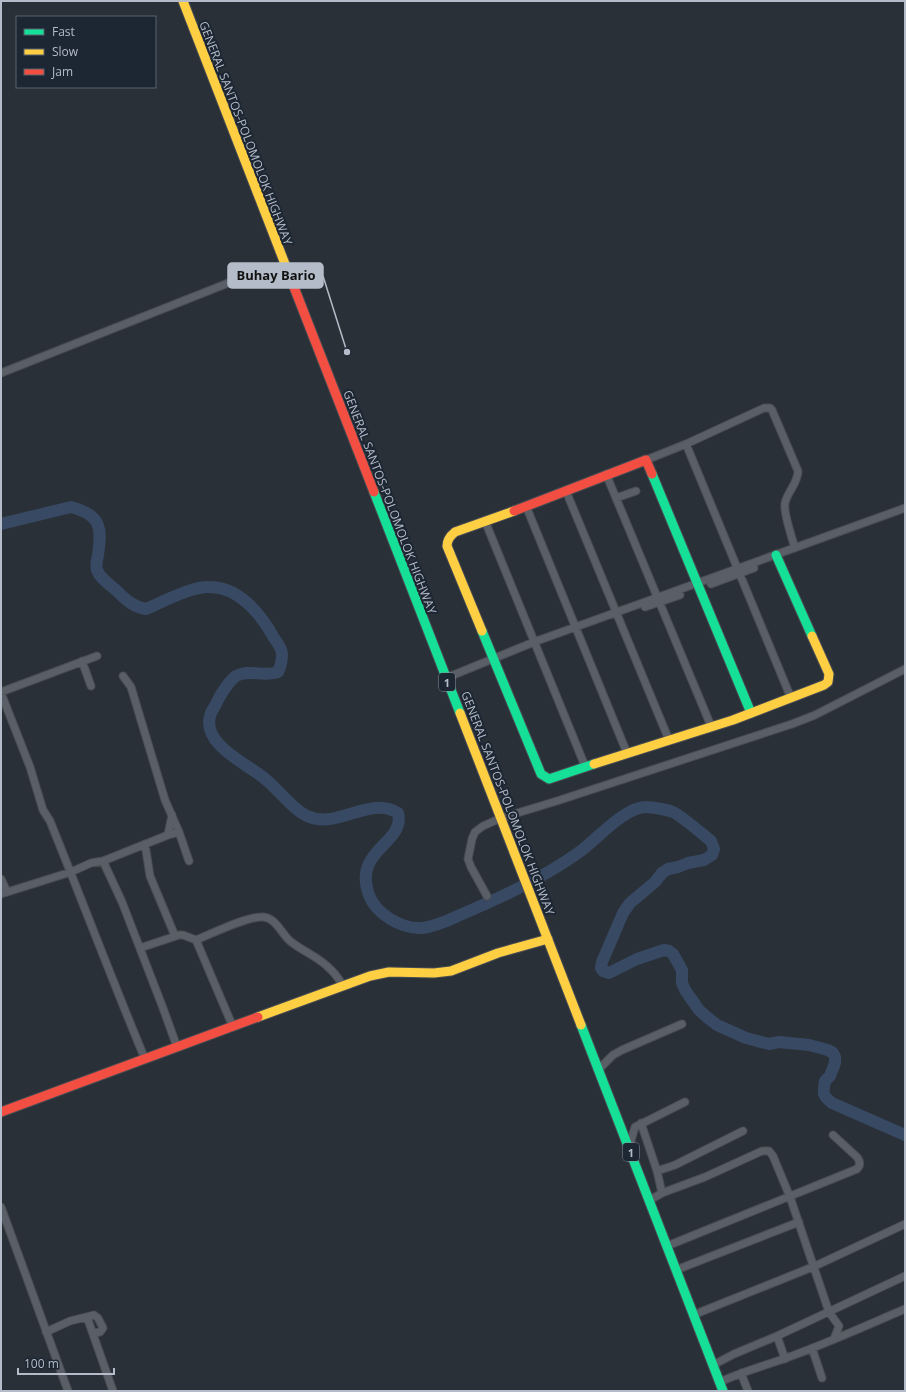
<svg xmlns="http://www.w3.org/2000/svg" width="906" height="1392" viewBox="0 0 906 1392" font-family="'Open Sans',sans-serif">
<rect width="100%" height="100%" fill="#2a3038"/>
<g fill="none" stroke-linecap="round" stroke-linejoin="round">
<!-- river -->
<path stroke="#384963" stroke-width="12" d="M 1,524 L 71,507 C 101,515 102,527 98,555 C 97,559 96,566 97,570 C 100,579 112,586 118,592 C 127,601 134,607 146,609 C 163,602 192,586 210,587 C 239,587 261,614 274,638 C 277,642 282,649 282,654 C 282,660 281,666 278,672 C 265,677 249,669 236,676 C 230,680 220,695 217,702 C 215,707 211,711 210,716 C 202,744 247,764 264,778 C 278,789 292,809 307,816 C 338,830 369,795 398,813 C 406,844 352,849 369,895 C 376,914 401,929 422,928 C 439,926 452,918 467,912 C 507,895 547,876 582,850 C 598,838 625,807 646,807 C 652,807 668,810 673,812 C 683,817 702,834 711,841 L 714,849 L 712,855 L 704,860 L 688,863 L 678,867 L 668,869 L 662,873 L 655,882 L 630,903 L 623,913 L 602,962 L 601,968 L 603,971 L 609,973 L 637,959 L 664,950 L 669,951 L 673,954 L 682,970 L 682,983 L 685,990 L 699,1010 L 708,1018 L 717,1025 L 746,1038 L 769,1044 L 779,1042 L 809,1045 L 828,1050 L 833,1053 L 835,1057 L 835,1063 L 830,1076 L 825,1081 C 823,1093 822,1095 832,1103 L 905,1135"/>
<!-- street casing -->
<g stroke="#484c53" stroke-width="9">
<path id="street" d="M 1,373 L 251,274 C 266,269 274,276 288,274
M 686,444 L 791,698
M 646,460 L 686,444 L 764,408 L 770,408 L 772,410 L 798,471 C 798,483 788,491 785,503 C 783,512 792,538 795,548
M 606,474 L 711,726
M 566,491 L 669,740
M 616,498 L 636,491
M 526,506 L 627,753
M 485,521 L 585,766
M 711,584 L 754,568
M 645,607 L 680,595
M 82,661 L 91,686
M 123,676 L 131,687 L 165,800 L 179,832
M 446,678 L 534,642 L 905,508
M 1,692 L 97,656
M 1,693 L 30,767 L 43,810 L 50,821 C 82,900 112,980 145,1059
M 168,835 L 172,815
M 145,844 L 150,876 L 175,936
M 103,861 L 168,835 L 179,832 L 189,861
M 1,879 L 7,892
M 1,894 L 71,872 L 91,863 L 103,861 L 122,902 L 163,1008 L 177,1047
M 487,896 L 471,867 L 468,859 L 472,839 L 475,832 L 483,826 L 501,818 L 560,800 L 792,724 L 815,715 L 905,669
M 196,940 C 211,934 247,916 263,917 C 276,918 281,933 290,941 C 302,951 317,956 328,967 C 334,972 339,979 343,986
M 140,948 L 179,935 L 183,935 L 196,940 L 233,1027
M 599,1069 L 613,1055 L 622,1050 L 682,1024
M 641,1123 L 657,1171 L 662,1193 L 650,1200
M 629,1147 L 635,1127 L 685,1102
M 657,1171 L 675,1165 L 743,1131
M 662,1193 L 705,1177 L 762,1151 L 769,1151 L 773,1156 L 790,1197 L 829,1312 L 839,1326 L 834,1339
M 1,1207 L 68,1391
M 667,1246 L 857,1169 C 861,1165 860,1161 857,1157 L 833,1135
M 676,1270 L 799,1222
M 693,1315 L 815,1266 L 905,1224
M 87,1317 L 113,1391
M 46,1332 L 70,1321 L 94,1315 L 98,1318 L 103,1328 L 100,1332 L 94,1333
M 777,1336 L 785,1359
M 812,1348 L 822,1378
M 713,1365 L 734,1354 L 777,1336 L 905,1276
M 741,1373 L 748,1391
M 720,1382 C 741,1372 764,1366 786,1358 C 826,1344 865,1326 905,1309"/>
</g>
<!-- fast casing -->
<g stroke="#484c53" stroke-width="11">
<path id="fast" d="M 652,474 L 751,713
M 374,492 L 460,713
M 776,555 L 812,636
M 482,631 L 541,774 L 549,779 L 594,764
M 581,1025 L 723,1391"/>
</g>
<!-- slow casing -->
<g stroke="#484c53" stroke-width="11">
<path id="slow" d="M 183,1 L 292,282
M 482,631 L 447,546 C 447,540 450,536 455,532 L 514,511
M 460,713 L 581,1025
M 594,764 L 733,720 L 824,685 L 828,682 L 829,674 L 812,636
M 258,1017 L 370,976 L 389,972 L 434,973 L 451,971 L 498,953 L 548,939"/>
</g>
<!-- jam casing -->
<g stroke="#484c53" stroke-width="11">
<path id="jam" d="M 292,282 L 374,492
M 514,511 L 646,460 L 652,474
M 1,1112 L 258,1017"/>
</g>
<!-- street -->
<use href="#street" stroke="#5a5e66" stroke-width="7"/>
<!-- fast -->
<use href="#fast" stroke="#16e098" stroke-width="9"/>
<!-- slow -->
<use href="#slow" stroke="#ffcf43" stroke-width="9"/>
<!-- jam -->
<use href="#jam" stroke="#f24e42" stroke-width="9"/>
</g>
<g text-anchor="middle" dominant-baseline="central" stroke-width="4" stroke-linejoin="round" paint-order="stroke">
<!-- shield labels -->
<g fill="#1d2633" stroke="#878f9c" stroke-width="1">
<rect x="439" y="673" width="16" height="18" rx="3"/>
<rect x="623" y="1143" width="16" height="18" rx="3"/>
</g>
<g font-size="11" font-weight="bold" fill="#b4bcc9">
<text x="447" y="682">1</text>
<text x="631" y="1152">1</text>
</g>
<!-- street labels -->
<g font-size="12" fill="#b4bcc9" stroke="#1d2633">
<text transform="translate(246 133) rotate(69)">GENERAL SANTOS-POLOMOLOK HIGHWAY</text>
<text transform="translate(390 502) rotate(69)">GENERAL SANTOS-POLOMOLOK HIGHWAY</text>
<text transform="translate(508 803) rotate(69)">GENERAL SANTOS-POLOMOLOK HIGHWAY</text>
</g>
</g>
<!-- callouts -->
<path fill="none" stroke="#b4bcc9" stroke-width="1.5" d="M347 352L323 276"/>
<circle fill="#b4bcc9" stroke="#1d2633" stroke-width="1.5" cx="347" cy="352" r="4"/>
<rect fill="#b4bcc9" stroke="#b4bcc9" stroke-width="1.5" x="228" y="263" width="95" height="25" rx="4"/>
<g font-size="13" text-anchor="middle" font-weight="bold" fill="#111">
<text x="276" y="280">Buhay Bario</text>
</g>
<!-- border -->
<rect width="906" height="1392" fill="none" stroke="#b4bcc9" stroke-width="4"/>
<!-- legend -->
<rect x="16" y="16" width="140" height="72" fill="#1d2633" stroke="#59626f"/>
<rect x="24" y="29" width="20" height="6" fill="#16e098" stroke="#59626f"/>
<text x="52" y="36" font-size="12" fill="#b4bcc9">Fast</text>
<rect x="24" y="49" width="20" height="6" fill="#ffcf43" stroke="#59626f"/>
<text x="52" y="56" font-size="12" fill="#b4bcc9">Slow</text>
<rect x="24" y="69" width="20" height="6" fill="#f24e42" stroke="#59626f"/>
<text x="52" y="76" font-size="12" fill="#b4bcc9">Jam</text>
<!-- scale -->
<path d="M18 1368v6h96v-6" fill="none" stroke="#b4bcc9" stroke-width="2"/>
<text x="24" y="1368" font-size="12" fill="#b4bcc9" stroke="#1d2633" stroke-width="3" paint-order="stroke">100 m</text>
</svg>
